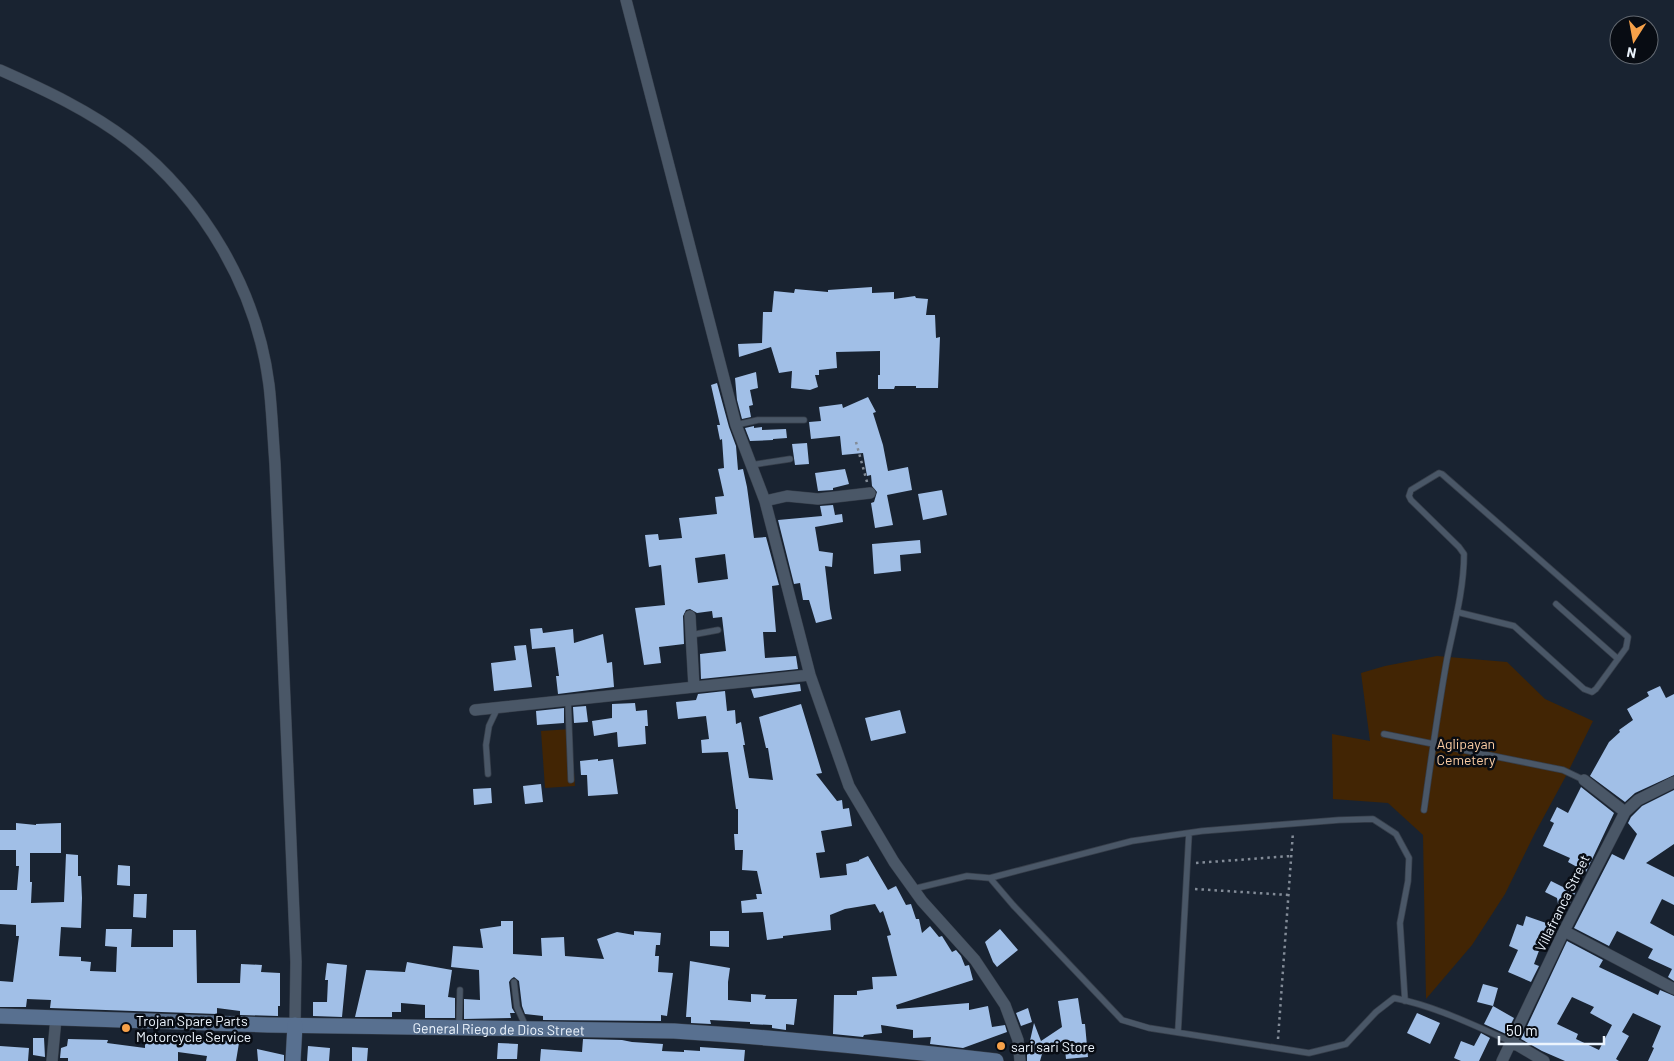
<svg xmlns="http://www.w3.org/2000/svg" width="1674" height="1061" viewBox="0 0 1674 1061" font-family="Barlow,sans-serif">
<rect width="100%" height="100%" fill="#192331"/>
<!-- green -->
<path fill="#422504" d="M 1437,656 L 1507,662 L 1545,699 L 1593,721 L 1567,774 L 1535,833 L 1505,894 L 1472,945 L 1426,999 L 1423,835 L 1388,803 L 1333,799 L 1332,734 L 1370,741 L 1361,673 L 1385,666 Z
M 571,729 L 575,786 L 545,788 L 541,731 Z"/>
<!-- building -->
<path fill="#a1bfe7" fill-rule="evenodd" d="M 872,287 L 872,293 L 894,292 L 894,299 L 915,296 L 916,298 L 928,299 L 926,315 L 935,315 L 936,338 L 940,337 L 938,388 L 916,388 L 916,386 L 895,386 L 894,389 L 878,389 L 878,375 L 880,375 L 880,351 L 836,352 L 837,368 L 819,370 L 819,375 L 815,375 L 818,387 L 810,390 L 791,388 L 792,371 L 779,373 L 771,347 L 739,357 L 738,344 L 762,343 L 763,312 L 772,312 L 774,291 L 794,293 L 795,289 L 828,292 L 828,290 Z
M 756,372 L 758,388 L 750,390 L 753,405 L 749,406 L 751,417 L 742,419 L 737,400 L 735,378 Z
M 717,383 L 729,427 L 736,446 L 738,470 L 743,469 L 747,487 L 754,538 L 766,537 L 779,585 L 772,586 L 776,632 L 763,632 L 765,658 L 796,656 L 798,669 L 701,679 L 700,654 L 726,651 L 722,617 L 713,618 L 712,611 L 697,613 L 690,609 L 686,610 L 683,616 L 684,644 L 659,647 L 661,663 L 644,665 L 635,608 L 665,605 L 661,565 L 649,567 L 645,535 L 658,534 L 659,540 L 682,538 L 679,518 L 717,514 L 715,497 L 724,496 L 718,469 L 724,468 L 722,439 L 720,440 L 717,425 L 720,425 L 711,385 ZM 725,554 L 728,579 L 698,583 L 695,558 Z
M 868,397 L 876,412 L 873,413 L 883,445 L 888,471 L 908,467 L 912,490 L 887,495 L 893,525 L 875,528 L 871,503 L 874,502 L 877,492 L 872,486 L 871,475 L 867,476 L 863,453 L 842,455 L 840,436 L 811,439 L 809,422 L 821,421 L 819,407 L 842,404 L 843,408 Z
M 754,426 L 754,428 L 762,427 L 762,430 L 786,429 L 787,438 L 773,439 L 773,440 L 750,441 L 745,428 Z
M 807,443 L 809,464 L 795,465 L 792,444 Z
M 845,469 L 849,484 L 833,488 L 833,490 L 818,491 L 815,473 Z
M 942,490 L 947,515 L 923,520 L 918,494 Z
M 833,505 L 835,515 L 842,514 L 843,522 L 815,527 L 819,551 L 833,553 L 832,567 L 825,566 L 830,609 L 832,619 L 816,623 L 809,600 L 803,600 L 800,583 L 794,584 L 778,520 L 822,516 L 820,506 Z
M 920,540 L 921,553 L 900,555 L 901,571 L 874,574 L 872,544 Z
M 542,628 L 543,633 L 573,629 L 574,643 L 603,634 L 607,663 L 612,662 L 614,687 L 558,694 L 556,676 L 559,676 L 555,647 L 532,649 L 530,629 Z
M 526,645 L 532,687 L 494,691 L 491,663 L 516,660 L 514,646 Z
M 800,684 L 801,691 L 754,698 L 751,689 Z
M 1660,686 L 1666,698 L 1674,694 L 1674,775 L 1635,793 L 1625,802 L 1590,776 L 1609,742 L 1620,732 L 1619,730 L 1633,720 L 1627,709 L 1649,696 L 1647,692 Z
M 725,691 L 727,711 L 735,710 L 736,724 L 741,722 L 745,745 L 743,745 L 749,778 L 773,780 L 768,748 L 766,748 L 759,717 L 801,704 L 822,773 L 816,774 L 837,801 L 842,800 L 843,809 L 849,808 L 852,826 L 821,831 L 825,852 L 816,853 L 820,878 L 847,875 L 846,864 L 859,861 L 859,860 L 868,856 L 888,890 L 896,886 L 906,905 L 911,904 L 916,919 L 919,919 L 922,933 L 930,926 L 939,937 L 942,936 L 952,952 L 956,950 L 961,956 L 965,966 L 969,965 L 973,980 L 896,1005 L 897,1009 L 969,1003 L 969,1010 L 988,1006 L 992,1027 L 1005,1025 L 1007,1032 L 963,1048 L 930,1044 L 931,1037 L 913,1038 L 913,1030 L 881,1025 L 882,1033 L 864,1035 L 863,1037 L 833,1034 L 834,995 L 857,995 L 857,991 L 873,989 L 872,977 L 897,976 L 887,936 L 891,935 L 883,911 L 880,913 L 875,904 L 845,909 L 830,915 L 831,930 L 783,936 L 783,938 L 767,940 L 763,912 L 742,913 L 741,901 L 757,899 L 756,894 L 762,894 L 757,871 L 742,870 L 743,850 L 735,850 L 734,834 L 738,834 L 738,809 L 736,809 L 728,752 L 702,753 L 701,740 L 709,739 L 706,716 L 678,719 L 676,702 L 696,700 L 698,694 Z
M 635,703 L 636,711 L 647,710 L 648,726 L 645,726 L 646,744 L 618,747 L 617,732 L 594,736 L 592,721 L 612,718 L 612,704 Z
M 586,706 L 588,722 L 574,723 L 573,707 Z
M 564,708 L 564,723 L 537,725 L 536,711 Z
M 900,710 L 906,733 L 871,741 L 865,718 Z
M 598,759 L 598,761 L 613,759 L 618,794 L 588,796 L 587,775 L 581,775 L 580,761 Z
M 541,784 L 543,802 L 525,804 L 523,786 Z
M 1581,787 L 1614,813 L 1586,872 L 1568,862 L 1570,858 L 1543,846 L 1554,823 L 1550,821 L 1557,807 L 1568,813 Z
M 491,788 L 492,803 L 474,805 L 473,789 Z
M 1674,790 L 1674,844 L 1646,863 L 1674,877 L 1674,905 L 1662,899 L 1650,923 L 1674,936 L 1674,981 L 1668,977 L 1672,969 L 1648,958 L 1653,949 L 1617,931 L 1609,946 L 1574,928 L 1612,854 L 1624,860 L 1637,834 L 1628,823 L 1631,817 L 1642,806 Z
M 16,823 L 36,825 L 36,824 L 61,823 L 61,853 L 30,853 L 30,882 L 32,882 L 31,903 L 64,902 L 66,854 L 78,855 L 78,876 L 81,876 L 82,898 L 81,928 L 61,927 L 59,956 L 81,957 L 81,961 L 91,962 L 90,971 L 116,972 L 117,947 L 105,946 L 106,929 L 132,929 L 131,947 L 173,947 L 173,930 L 196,930 L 197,983 L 240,983 L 241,964 L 262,965 L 261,972 L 280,973 L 280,1006 L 278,1006 L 278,1016 L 240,1015 L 240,1011 L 217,1008 L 217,1014 L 50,1008 L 51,1000 L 27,999 L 26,1007 L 0,1007 L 0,981 L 13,982 L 19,936 L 16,936 L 16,925 L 0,924 L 0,890 L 17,890 L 19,866 L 16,866 L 16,850 L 0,850 L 0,830 L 16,830 Z
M 118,865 L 130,866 L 130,886 L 117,885 Z
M 1551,881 L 1575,893 L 1561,921 L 1557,898 L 1545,892 Z
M 134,894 L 147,894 L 146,918 L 133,917 Z
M 1526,916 L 1549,924 L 1534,964 L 1539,966 L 1531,982 L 1508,972 L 1518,950 L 1509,946 L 1517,924 L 1523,926 Z
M 501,921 L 513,921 L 513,954 L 542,956 L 541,938 L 564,937 L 565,956 L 604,959 L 597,939 L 617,932 L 634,935 L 634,931 L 661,933 L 660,945 L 656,945 L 655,956 L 659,956 L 658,972 L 673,973 L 667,1016 L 661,1015 L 661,1021 L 543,1020 L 543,1016 L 525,1014 L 522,1006 L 519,981 L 514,977 L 511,979 L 509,982 L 512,1008 L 515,1013 L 510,1013 L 511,1018 L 464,1019 L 464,999 L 480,1000 L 479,970 L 451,967 L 453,946 L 483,948 L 480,929 L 501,926 Z
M 1000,929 L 1018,950 L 997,967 L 993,962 L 985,942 Z
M 710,931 L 729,931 L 729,947 L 710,946 Z
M 1567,941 L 1603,960 L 1599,967 L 1658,995 L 1660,990 L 1674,996 L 1674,1061 L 1648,1061 L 1654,1048 L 1652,1047 L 1661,1026 L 1633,1013 L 1622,1032 L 1629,1036 L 1616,1059 L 1619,1061 L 1565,1061 L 1542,1051 L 1521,1039 ZM 1572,997 L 1594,1007 L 1590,1013 L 1612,1025 L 1599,1050 L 1576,1039 L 1578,1034 L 1557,1024 Z
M 690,961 L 730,968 L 728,982 L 728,1000 L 751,1002 L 751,994 L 766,995 L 765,999 L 797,999 L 794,1025 L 786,1024 L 786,1030 L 772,1028 L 772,1025 L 750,1024 L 750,1022 L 710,1020 L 711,1024 L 691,1023 L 691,1017 L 686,1017 Z
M 407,962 L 452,970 L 448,997 L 455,998 L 455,1018 L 425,1018 L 425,1005 L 401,1003 L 401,1012 L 392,1012 L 392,1017 L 355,1017 L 366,970 L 405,972 Z
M 327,963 L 347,965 L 342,1017 L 313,1016 L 313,1002 L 327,1002 L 328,980 L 325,980 Z
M 1483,984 L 1498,988 L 1493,1006 L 1477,1002 Z
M 1078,998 L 1082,1024 L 1085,1024 L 1088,1057 L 1066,1059 L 1064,1040 L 1042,1054 L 1040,1061 L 1027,1061 L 1027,1054 L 1034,1023 L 1041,1041 L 1062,1027 L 1058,1001 Z
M 1493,1006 L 1514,1018 L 1506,1034 L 1484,1024 Z
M 1028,1008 L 1032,1022 L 1021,1026 L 1016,1013 Z
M 1417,1013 L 1440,1023 L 1430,1044 L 1407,1033 Z
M 180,1033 L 239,1043 L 236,1061 L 206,1061 L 207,1056 L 178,1052 L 178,1061 L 68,1061 L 68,1058 L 60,1058 L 61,1048 L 67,1046 L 68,1039 L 108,1040 L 107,1043 L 145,1048 L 145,1039 L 180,1040 Z
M 1481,1033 L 1490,1038 L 1479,1061 L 1461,1061 L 1454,1058 L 1461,1041 L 1474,1046 Z
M 33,1038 L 44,1038 L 45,1057 L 33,1055 Z
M 583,1039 L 622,1040 L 632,1042 L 663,1044 L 662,1051 L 684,1052 L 684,1050 L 700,1051 L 700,1047 L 745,1050 L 744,1061 L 540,1061 L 541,1049 L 582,1052 Z
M 498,1043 L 518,1044 L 517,1059 L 497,1059 Z
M 0,1046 L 29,1048 L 28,1061 L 0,1061 Z
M 308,1046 L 330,1048 L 329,1061 L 307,1061 Z
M 352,1047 L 368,1048 L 367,1061 L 352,1061 Z
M 257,1049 L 284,1055 L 284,1061 L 258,1061 Z"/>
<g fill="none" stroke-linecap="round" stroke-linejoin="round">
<!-- lane casing -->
<g stroke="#373f4b" stroke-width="7">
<path id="lane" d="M 736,425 L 758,420 L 804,420
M 751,465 L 790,459
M 1556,604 L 1618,659
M 691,635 L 718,630
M 568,700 L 571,780
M 1384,734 L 1563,770 L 1584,780
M 488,774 L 486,745 L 489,726 L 498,707
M 1424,810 C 1431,760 1438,709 1447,659 C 1454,625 1464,590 1464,554 L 1459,547 L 1411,500 L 1409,496 L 1411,490 L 1439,473 L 1442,474 L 1628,637 L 1626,648 L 1596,689 L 1592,692 L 1584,689 L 1514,626 L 1457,612
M 990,878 L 1013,905 L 1122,1020 L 1149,1028 L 1309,1053 L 1346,1044 L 1376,1012 L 1394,998 C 1435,1006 1473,1025 1512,1042
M 913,889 L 967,876 L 990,878 L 1132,841 L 1202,831 L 1339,820 L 1373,819 L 1396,834 L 1409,858 L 1408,881 L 1400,923 L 1405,1001
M 514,982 L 517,1007 L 526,1027
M 459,1028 L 460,990
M 1178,1032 L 1189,833"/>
</g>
<!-- street casing -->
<g stroke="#373f4b" stroke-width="12">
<path id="street" d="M 626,0 L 736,425 L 765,501 L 810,675 L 849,786 L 894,862 L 922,901 L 975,960 L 1005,1005 L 1018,1040 L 1020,1061
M 0,70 C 45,90 90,111 129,141 C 204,200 257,290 269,385 C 272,411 273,438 275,464 L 296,962 L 295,1025
M 765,501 L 787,496 L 818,499 L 870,493
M 690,616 L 694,687
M 475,710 L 810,675
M 1584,780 L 1625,812
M 1564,931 L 1674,989
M 1512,1042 L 1544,1061
M 52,1061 L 56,1018
M 1502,1061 L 1564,931 L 1625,812 L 1638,800 L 1674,782"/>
</g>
<!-- secondary casing -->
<g stroke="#373f4b" stroke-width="16">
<g id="secondary">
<path id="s1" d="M 0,1016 L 268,1025 L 674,1031 C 782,1038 889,1049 996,1061"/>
<path d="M 293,1061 L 295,1025"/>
</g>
</g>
<!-- path -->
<path stroke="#838c98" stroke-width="2.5" stroke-dasharray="2.5 4" stroke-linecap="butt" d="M 856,442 L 867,482
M 1196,863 L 1291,856
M 1195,889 L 1289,895
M 1278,1039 L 1293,832"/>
<!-- lane -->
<use href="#lane" stroke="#4a5767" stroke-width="5.5"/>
<!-- street -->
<use href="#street" stroke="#4a5767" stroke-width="11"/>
<!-- secondary -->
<use href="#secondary" stroke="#587090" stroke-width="15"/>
</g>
<!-- markers -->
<g fill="#f7a149" stroke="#080c13" stroke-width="2">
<circle cx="126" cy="1028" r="5"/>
<circle cx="1001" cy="1046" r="5"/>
</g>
<g text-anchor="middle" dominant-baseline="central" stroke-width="5" stroke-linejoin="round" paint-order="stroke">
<!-- park labels -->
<g font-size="14" fill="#fccda3" stroke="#080c13">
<text x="1466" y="743">Aglipayan<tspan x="1466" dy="16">Cemetery</tspan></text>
</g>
<!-- street labels -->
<g font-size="14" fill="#ecf4fd" stroke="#080c13">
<text transform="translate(1562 903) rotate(-64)">Villafranca Street</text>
<text stroke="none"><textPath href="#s1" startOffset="499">General Riego de Dios Street</textPath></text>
</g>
<!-- poi labels -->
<g font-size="14" fill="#ecf4fd" stroke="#080c13" text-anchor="start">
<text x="136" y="1020">Trojan Spare Parts<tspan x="136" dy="16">Motorcycle Service</tspan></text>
<text x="1011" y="1046">sari sari Store</text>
</g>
</g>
<!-- north arrow -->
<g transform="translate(1634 40) rotate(191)"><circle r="24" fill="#080c13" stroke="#636971"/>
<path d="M0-4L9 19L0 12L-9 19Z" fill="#f7a149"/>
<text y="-8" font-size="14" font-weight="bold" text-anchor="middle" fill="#ecf4fd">N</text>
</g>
<!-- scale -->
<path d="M1499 1036v8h105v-8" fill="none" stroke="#ecf4fd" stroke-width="2.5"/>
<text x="1506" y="1036" font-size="15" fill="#ecf4fd" stroke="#080c13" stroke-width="4" paint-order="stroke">50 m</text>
</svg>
